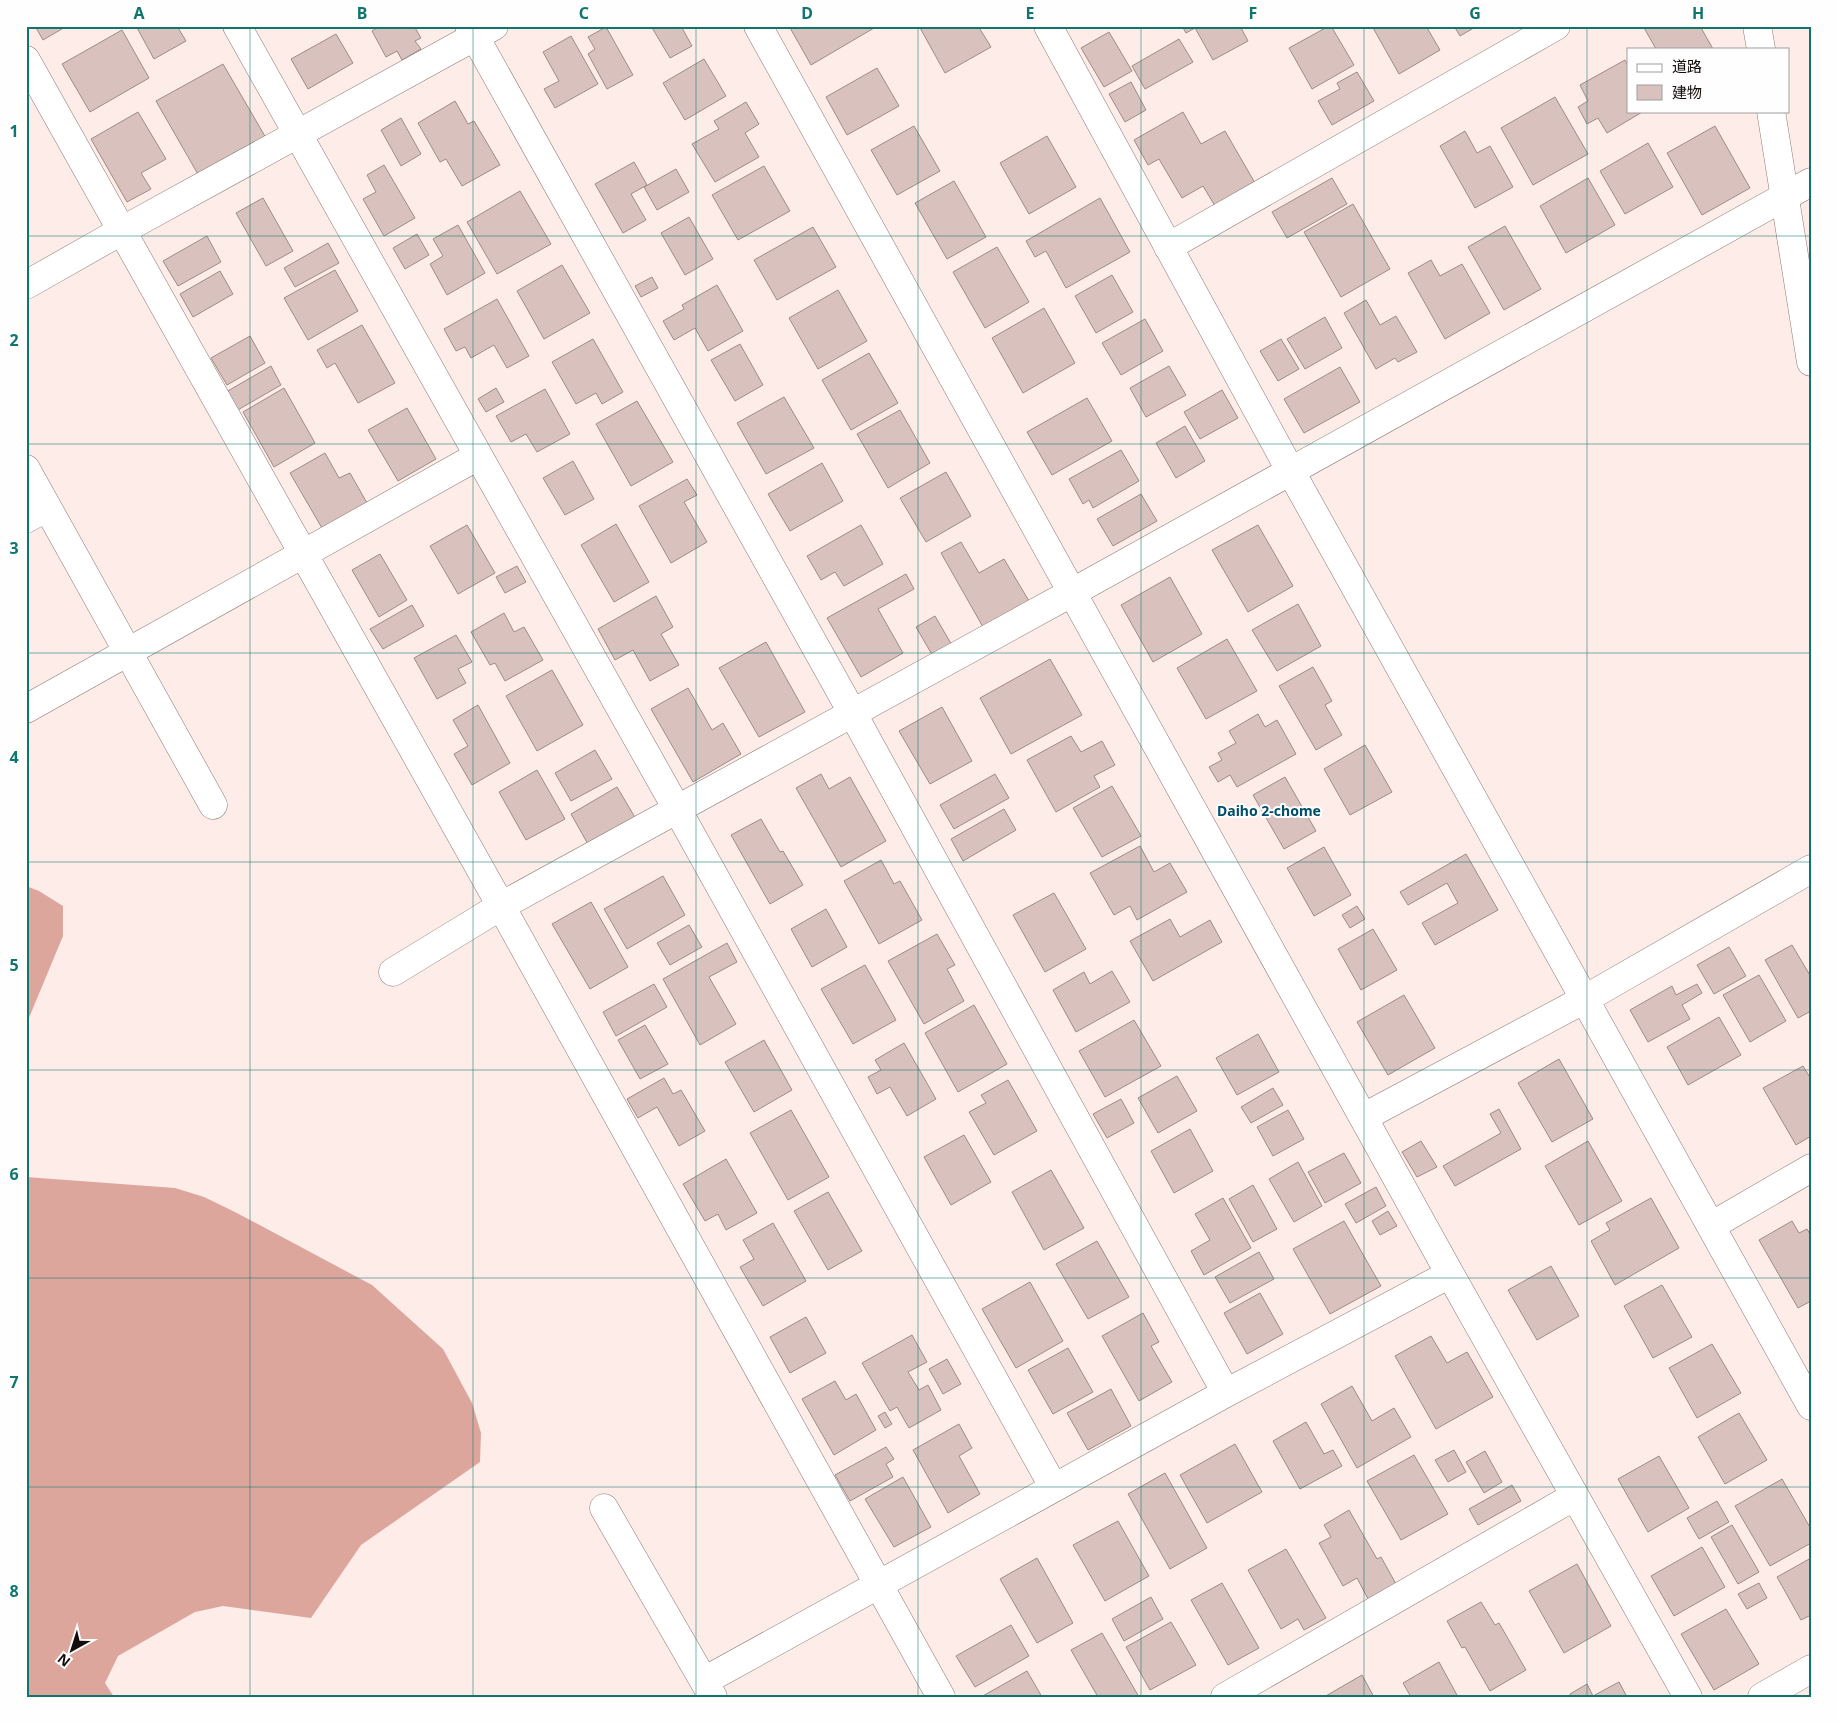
<svg xmlns="http://www.w3.org/2000/svg" width="1837" height="1723" viewBox="0 0 1837 1723" font-family="'Noto Sans','Noto Sans JP',sans-serif">
<rect width="100%" height="100%" fill="#feece8"/>
<!-- forest -->
<path fill="#dda69d" d="M 26,886 L 39,891 L 63,906 L 63,936 L 26,1025 Z
M 26,1177 L 175,1188 L 204,1197 L 235,1212 L 372,1285 L 443,1349 L 472,1403 L 481,1433 L 480,1462 L 361,1545 L 311,1618 L 223,1606 L 195,1612 L 118,1656 L 105,1683 L 114,1697 L 26,1697 Z"/>
<!-- building -->
<path fill="#d9c2be" stroke="#9f8a86" d="M 35,26 L 67,26 L 43,40 Z
M 136,26 L 177,26 L 186,41 L 154,59 Z
M 380,26 L 414,26 L 421,38 L 415,41 L 421,49 L 402,60 L 397,51 L 386,57 L 372,31 Z
M 651,26 L 681,26 L 692,46 L 670,58 Z
M 789,26 L 873,26 L 874,28 L 811,65 Z
M 919,26 L 978,26 L 991,47 L 945,73 Z
M 1182,26 L 1240,26 L 1248,41 L 1213,60 L 1195,28 L 1186,33 Z
M 1329,26 L 1331,26 L 1354,65 L 1312,89 L 1289,48 Z
M 1372,26 L 1426,26 L 1440,50 L 1399,74 Z
M 1454,26 L 1477,26 L 1460,36 Z
M 1643,26 L 1700,26 L 1713,49 L 1656,49 Z
M 606,27 L 633,75 L 607,89 L 588,54 L 595,49 L 588,37 Z
M 122,30 L 149,78 L 90,112 L 62,64 Z
M 1109,32 L 1132,71 L 1104,87 L 1081,48 Z
M 336,34 L 353,63 L 308,89 L 291,59 Z
M 571,36 L 598,84 L 555,108 L 544,89 L 559,81 L 543,52 Z
M 1179,39 L 1193,62 L 1145,89 L 1132,66 Z
M 704,59 L 726,96 L 685,120 L 663,83 Z
M 1625,60 L 1628,66 L 1628,111 L 1644,111 L 1607,133 L 1598,118 L 1587,124 L 1578,107 L 1588,101 L 1580,85 Z
M 223,64 L 266,138 L 199,176 L 156,101 Z
M 877,68 L 899,106 L 847,135 L 826,97 Z
M 1357,72 L 1374,101 L 1332,125 L 1318,101 L 1340,89 L 1337,83 Z
M 1131,82 L 1146,110 L 1125,122 L 1109,94 Z
M 1555,97 L 1588,154 L 1533,185 L 1501,128 Z
M 455,101 L 468,124 L 474,121 L 500,165 L 462,186 L 446,159 L 440,162 L 418,123 Z
M 746,102 L 759,124 L 745,133 L 759,157 L 715,182 L 692,144 L 719,129 L 714,121 Z
M 138,112 L 166,159 L 141,173 L 151,189 L 127,202 L 91,139 Z
M 1183,112 L 1201,144 L 1225,131 L 1255,183 L 1215,206 L 1203,186 L 1182,198 L 1159,159 L 1148,165 L 1134,140 Z
M 401,118 L 421,154 L 401,166 L 381,130 Z
M 914,126 L 940,171 L 897,195 L 871,150 Z
M 1715,126 L 1750,188 L 1702,215 L 1667,153 Z
M 1465,131 L 1477,153 L 1490,146 L 1513,187 L 1475,208 L 1440,146 Z
M 1047,136 L 1076,187 L 1029,214 L 1000,163 Z
M 1648,143 L 1673,187 L 1625,214 L 1600,171 Z
M 634,162 L 647,185 L 631,194 L 646,220 L 623,233 L 595,184 Z
M 384,165 L 415,218 L 384,236 L 363,199 L 376,192 L 367,175 Z
M 764,166 L 790,211 L 738,240 L 712,195 Z
M 676,169 L 689,192 L 657,210 L 644,187 Z
M 1332,178 L 1347,204 L 1287,238 L 1272,212 Z
M 1588,178 L 1615,225 L 1566,253 L 1540,206 Z
M 954,181 L 986,237 L 947,259 L 915,203 Z
M 520,191 L 551,244 L 497,274 L 467,222 Z
M 263,198 L 293,251 L 266,266 L 236,213 Z
M 1100,198 L 1130,252 L 1066,288 L 1046,251 L 1035,257 L 1026,241 Z
M 1353,204 L 1390,269 L 1341,297 L 1304,232 Z
M 689,217 L 713,259 L 685,275 L 661,233 Z
M 458,225 L 485,273 L 447,295 L 430,264 L 443,256 L 433,239 Z
M 1505,226 L 1541,289 L 1504,310 L 1468,247 Z
M 813,227 L 836,267 L 777,300 L 754,260 Z
M 417,234 L 429,255 L 405,269 L 393,248 Z
M 207,236 L 221,262 L 178,286 L 163,261 Z
M 328,243 L 339,263 L 295,287 L 284,268 Z
M 997,247 L 1029,302 L 985,328 L 953,272 Z
M 1431,260 L 1440,276 L 1462,264 L 1490,313 L 1445,339 L 1408,273 Z
M 562,265 L 590,313 L 544,339 L 517,291 Z
M 335,270 L 358,311 L 308,340 L 284,298 Z
M 220,271 L 233,294 L 193,317 L 180,294 Z
M 1112,275 L 1133,312 L 1096,333 L 1075,296 Z
M 652,277 L 658,288 L 641,297 L 635,286 Z
M 717,285 L 743,331 L 708,351 L 695,328 L 674,340 L 663,321 L 684,309 L 682,305 Z
M 838,290 L 867,341 L 818,369 L 789,318 Z
M 497,299 L 529,356 L 507,368 L 494,345 L 471,358 L 465,347 L 456,351 L 444,329 Z
M 1366,300 L 1380,325 L 1396,316 L 1417,352 L 1398,362 L 1395,358 L 1376,369 L 1344,313 Z
M 1044,308 L 1075,363 L 1023,393 L 992,338 Z
M 1325,317 L 1342,348 L 1305,369 L 1287,339 Z
M 1145,319 L 1163,351 L 1121,375 L 1102,343 Z
M 362,325 L 395,383 L 358,403 L 335,363 L 327,368 L 317,350 Z
M 250,336 L 265,363 L 227,385 L 211,358 Z
M 593,339 L 623,392 L 602,404 L 596,393 L 576,404 L 552,362 Z
M 1281,339 L 1299,369 L 1278,381 L 1260,351 Z
M 740,344 L 763,385 L 735,401 L 711,360 Z
M 869,353 L 898,403 L 851,430 L 822,380 Z
M 271,366 L 281,385 L 236,411 L 226,392 Z
M 1169,366 L 1186,395 L 1146,417 L 1130,388 Z
M 1340,367 L 1360,402 L 1304,433 L 1284,399 Z
M 284,388 L 315,443 L 274,467 L 243,412 Z
M 496,388 L 504,402 L 486,412 L 478,399 Z
M 545,389 L 570,434 L 537,452 L 526,434 L 511,442 L 496,416 Z
M 1222,390 L 1238,418 L 1200,439 L 1184,412 Z
M 784,397 L 814,448 L 766,474 L 737,423 Z
M 1087,398 L 1112,441 L 1052,475 L 1027,432 Z
M 637,401 L 673,462 L 631,486 L 596,424 Z
M 407,408 L 436,459 L 398,481 L 368,430 Z
M 900,410 L 930,463 L 888,488 L 857,434 Z
M 1185,426 L 1205,461 L 1176,478 L 1156,443 Z
M 1121,450 L 1139,481 L 1093,508 L 1089,500 L 1083,504 L 1069,479 Z
M 325,453 L 339,478 L 350,473 L 371,510 L 326,535 L 290,473 Z
M 573,461 L 594,499 L 565,515 L 543,478 Z
M 822,463 L 843,501 L 790,531 L 768,494 Z
M 946,472 L 971,516 L 926,542 L 900,498 Z
M 687,479 L 697,495 L 684,502 L 707,542 L 671,563 L 639,506 Z
M 1141,494 L 1157,521 L 1113,546 L 1097,519 Z
M 616,524 L 649,582 L 614,602 L 581,545 Z
M 467,525 L 495,573 L 458,594 L 430,546 Z
M 861,525 L 883,564 L 844,586 L 835,572 L 821,580 L 807,556 Z
M 1258,525 L 1293,586 L 1248,612 L 1212,550 Z
M 961,542 L 979,573 L 1004,559 L 1029,601 L 983,627 L 941,553 Z
M 380,554 L 407,600 L 379,617 L 352,570 Z
M 517,566 L 526,582 L 505,593 L 496,577 Z
M 906,574 L 914,589 L 878,609 L 903,653 L 861,677 L 827,618 Z
M 1170,577 L 1202,634 L 1153,662 L 1121,605 Z
M 656,596 L 673,627 L 661,634 L 679,665 L 650,681 L 633,650 L 615,660 L 598,629 Z
M 1298,604 L 1321,646 L 1277,671 L 1252,630 Z
M 412,605 L 424,626 L 383,649 L 370,629 Z
M 504,613 L 514,632 L 524,627 L 543,660 L 505,681 L 495,663 L 490,665 L 471,632 Z
M 935,616 L 953,647 L 934,658 L 916,627 Z
M 456,635 L 472,662 L 458,669 L 466,683 L 437,699 L 414,658 Z
M 1227,639 L 1257,691 L 1206,719 L 1177,668 Z
M 766,642 L 805,712 L 759,737 L 719,668 Z
M 1050,659 L 1082,715 L 1011,754 L 980,698 Z
M 1313,667 L 1332,701 L 1325,705 L 1342,735 L 1316,750 L 1279,686 Z
M 552,670 L 583,725 L 537,751 L 506,696 Z
M 688,688 L 712,730 L 723,723 L 741,754 L 693,782 L 651,709 Z
M 478,705 L 510,763 L 472,785 L 454,754 L 468,746 L 453,720 Z
M 942,707 L 972,761 L 930,784 L 899,731 Z
M 1258,714 L 1265,727 L 1277,720 L 1296,754 L 1237,787 L 1230,775 L 1218,782 L 1209,767 L 1222,760 L 1218,753 L 1236,743 L 1229,731 Z
M 1071,736 L 1081,752 L 1102,741 L 1115,765 L 1094,776 L 1100,787 L 1056,812 L 1027,760 Z
M 1365,745 L 1392,792 L 1350,815 L 1324,769 Z
M 595,750 L 612,779 L 571,801 L 555,773 Z
M 537,770 L 565,819 L 526,840 L 499,792 Z
M 821,774 L 829,789 L 850,777 L 886,841 L 841,867 L 796,788 Z
M 995,774 L 1009,798 L 954,829 L 940,805 Z
M 1285,777 L 1316,831 L 1284,849 L 1253,795 Z
M 1112,786 L 1141,836 L 1102,857 L 1073,808 Z
M 617,787 L 636,819 L 589,846 L 571,814 Z
M 1004,809 L 1016,830 L 963,861 L 951,839 Z
M 761,819 L 780,852 L 783,851 L 803,885 L 770,904 L 731,835 Z
M 1140,846 L 1154,872 L 1170,863 L 1187,892 L 1137,920 L 1130,906 L 1114,915 L 1090,873 Z
M 1324,847 L 1351,895 L 1314,916 L 1287,868 Z
M 1466,854 L 1498,910 L 1435,945 L 1422,923 L 1458,903 L 1447,883 L 1408,905 L 1400,892 Z
M 881,860 L 894,884 L 900,881 L 922,920 L 879,944 L 844,881 Z
M 663,876 L 685,915 L 627,949 L 604,909 Z
M 1054,893 L 1086,949 L 1045,972 L 1013,915 Z
M 591,902 L 628,967 L 590,989 L 552,924 Z
M 1357,906 L 1365,919 L 1350,928 L 1342,915 Z
M 826,909 L 847,947 L 812,967 L 791,929 Z
M 1170,919 L 1180,937 L 1210,920 L 1222,942 L 1153,981 L 1130,941 Z
M 689,925 L 702,947 L 670,965 L 657,943 Z
M 1373,929 L 1397,970 L 1361,990 L 1338,949 Z
M 937,934 L 955,965 L 947,969 L 964,1001 L 924,1024 L 888,961 Z
M 727,943 L 737,962 L 709,977 L 736,1024 L 700,1045 L 663,979 Z
M 1792,945 L 1811,977 L 1811,1011 L 1798,1018 L 1765,960 Z
M 1729,947 L 1746,976 L 1714,994 L 1697,965 Z
M 865,965 L 896,1020 L 853,1044 L 821,989 Z
M 1112,971 L 1130,1002 L 1076,1032 L 1053,990 L 1084,972 L 1090,984 Z
M 1759,975 L 1786,1021 L 1750,1042 L 1723,995 Z
M 654,984 L 667,1007 L 616,1036 L 603,1012 Z
M 1697,984 L 1702,993 L 1682,1005 L 1690,1019 L 1648,1042 L 1630,1010 L 1672,986 L 1676,995 Z
M 1404,995 L 1435,1048 L 1388,1075 L 1357,1022 Z
M 974,1005 L 1007,1064 L 958,1092 L 925,1033 Z
M 1719,1017 L 1741,1055 L 1688,1085 L 1667,1047 Z
M 1134,1020 L 1161,1066 L 1105,1097 L 1079,1051 Z
M 645,1025 L 668,1064 L 640,1079 L 618,1040 Z
M 1258,1034 L 1279,1072 L 1237,1095 L 1216,1058 Z
M 764,1040 L 792,1090 L 754,1112 L 725,1062 Z
M 904,1043 L 936,1099 L 907,1116 L 890,1087 L 877,1094 L 868,1077 L 881,1070 L 875,1060 Z
M 1559,1059 L 1593,1119 L 1552,1142 L 1518,1083 Z
M 1803,1066 L 1811,1079 L 1811,1136 L 1796,1145 L 1763,1088 Z
M 1177,1076 L 1197,1111 L 1158,1133 L 1138,1098 Z
M 664,1078 L 673,1094 L 681,1090 L 705,1131 L 679,1146 L 657,1107 L 638,1118 L 627,1099 Z
M 1008,1080 L 1037,1131 L 994,1155 L 969,1112 L 986,1103 L 981,1095 Z
M 1273,1088 L 1283,1105 L 1251,1123 L 1241,1107 Z
M 1121,1099 L 1134,1123 L 1107,1138 L 1093,1114 Z
M 1499,1109 L 1521,1149 L 1455,1186 L 1443,1166 L 1501,1133 L 1490,1114 Z
M 791,1110 L 829,1177 L 788,1200 L 750,1133 Z
M 1288,1110 L 1304,1139 L 1273,1156 L 1257,1127 Z
M 1190,1129 L 1213,1171 L 1174,1193 L 1151,1151 Z
M 964,1135 L 991,1182 L 951,1205 L 924,1157 Z
M 1421,1141 L 1437,1167 L 1417,1177 L 1402,1152 Z
M 1588,1141 L 1622,1201 L 1579,1225 L 1545,1166 Z
M 1344,1153 L 1361,1183 L 1325,1203 L 1308,1172 Z
M 726,1159 L 757,1213 L 726,1230 L 718,1214 L 705,1221 L 683,1184 Z
M 1298,1162 L 1322,1206 L 1294,1222 L 1269,1179 Z
M 1051,1170 L 1084,1228 L 1044,1250 L 1012,1192 Z
M 1253,1185 L 1277,1229 L 1253,1242 L 1229,1199 Z
M 1376,1187 L 1386,1206 L 1356,1223 L 1345,1204 Z
M 828,1192 L 862,1251 L 828,1270 L 794,1211 Z
M 1223,1198 L 1251,1248 L 1204,1275 L 1191,1251 L 1210,1240 L 1195,1214 Z
M 1651,1198 L 1679,1248 L 1615,1285 L 1591,1241 L 1610,1230 L 1606,1223 Z
M 1388,1211 L 1397,1226 L 1380,1235 L 1372,1221 Z
M 1344,1221 L 1381,1286 L 1330,1314 L 1293,1249 Z
M 1792,1221 L 1799,1233 L 1807,1229 L 1811,1236 L 1811,1301 L 1798,1308 L 1759,1240 Z
M 773,1223 L 806,1281 L 763,1306 L 740,1267 L 754,1259 L 743,1240 Z
M 1097,1241 L 1129,1297 L 1088,1319 L 1056,1264 Z
M 1259,1252 L 1274,1279 L 1230,1303 L 1215,1277 Z
M 1551,1266 L 1579,1316 L 1537,1340 L 1508,1290 Z
M 1030,1282 L 1063,1341 L 1016,1368 L 982,1309 Z
M 1662,1285 L 1692,1337 L 1653,1358 L 1624,1306 Z
M 1260,1293 L 1283,1334 L 1247,1354 L 1224,1313 Z
M 1143,1313 L 1159,1342 L 1151,1346 L 1172,1382 L 1139,1401 L 1102,1336 Z
M 806,1317 L 826,1353 L 790,1373 L 770,1337 Z
M 912,1335 L 927,1362 L 908,1372 L 919,1390 L 928,1385 L 941,1410 L 909,1428 L 897,1407 L 890,1411 L 862,1363 Z
M 1431,1336 L 1447,1363 L 1467,1352 L 1493,1397 L 1436,1429 L 1395,1356 Z
M 1712,1344 L 1741,1393 L 1697,1418 L 1669,1368 Z
M 1068,1348 L 1093,1392 L 1053,1414 L 1028,1370 Z
M 947,1359 L 961,1384 L 943,1394 L 929,1369 Z
M 835,1381 L 846,1400 L 856,1394 L 876,1430 L 834,1455 L 802,1399 Z
M 1352,1386 L 1372,1421 L 1394,1408 L 1411,1437 L 1357,1468 L 1321,1404 Z
M 1111,1389 L 1131,1426 L 1088,1450 L 1067,1413 Z
M 885,1412 L 892,1424 L 885,1428 L 878,1416 Z
M 1739,1413 L 1767,1460 L 1725,1484 L 1698,1437 Z
M 1306,1422 L 1324,1454 L 1333,1450 L 1342,1466 L 1300,1489 L 1273,1441 Z
M 959,1424 L 972,1448 L 959,1456 L 980,1494 L 948,1513 L 913,1450 Z
M 1235,1444 L 1262,1492 L 1207,1523 L 1180,1475 Z
M 886,1447 L 894,1459 L 886,1464 L 893,1477 L 850,1501 L 835,1475 Z
M 1454,1450 L 1466,1472 L 1448,1482 L 1435,1460 Z
M 1485,1451 L 1502,1482 L 1484,1493 L 1466,1462 Z
M 1414,1455 L 1448,1514 L 1401,1540 L 1367,1481 Z
M 1659,1456 L 1689,1508 L 1648,1532 L 1618,1479 Z
M 1165,1473 L 1207,1548 L 1170,1569 L 1128,1494 Z
M 903,1477 L 931,1527 L 894,1547 L 865,1499 Z
M 1782,1479 L 1811,1529 L 1811,1543 L 1770,1566 L 1735,1506 Z
M 1512,1485 L 1521,1501 L 1478,1525 L 1469,1509 Z
M 1717,1501 L 1729,1522 L 1699,1539 L 1687,1518 Z
M 1349,1510 L 1377,1559 L 1381,1557 L 1396,1584 L 1368,1599 L 1357,1578 L 1343,1586 L 1319,1543 L 1331,1537 L 1324,1525 Z
M 1118,1521 L 1149,1576 L 1105,1601 L 1073,1545 Z
M 1732,1525 L 1759,1572 L 1738,1584 L 1711,1537 Z
M 1702,1547 L 1725,1587 L 1674,1616 L 1651,1576 Z
M 1286,1549 L 1326,1618 L 1304,1630 L 1298,1619 L 1281,1629 L 1248,1570 Z
M 1037,1558 L 1073,1623 L 1037,1643 L 1000,1579 Z
M 1811,1558 L 1811,1615 L 1801,1620 L 1777,1577 Z
M 1577,1564 L 1611,1626 L 1564,1653 L 1529,1591 Z
M 1222,1583 L 1259,1648 L 1228,1665 L 1191,1600 Z
M 1759,1583 L 1767,1598 L 1747,1609 L 1738,1594 Z
M 1151,1597 L 1163,1619 L 1124,1641 L 1112,1619 Z
M 1481,1602 L 1495,1625 L 1499,1623 L 1526,1670 L 1490,1691 L 1465,1647 L 1462,1648 L 1447,1621 Z
M 1726,1609 L 1759,1664 L 1714,1690 L 1681,1634 Z
M 1171,1622 L 1196,1665 L 1150,1690 L 1126,1647 Z
M 1011,1625 L 1029,1656 L 975,1687 L 956,1656 Z
M 1102,1633 L 1139,1697 L 1098,1697 L 1071,1650 Z
M 1439,1662 L 1458,1697 L 1411,1697 L 1403,1683 Z
M 1027,1671 L 1042,1697 L 981,1697 Z
M 1362,1675 L 1374,1697 L 1324,1697 Z
M 1619,1682 L 1627,1697 L 1571,1697 L 1570,1694 L 1587,1684 L 1593,1696 Z"/>
<g fill="none" stroke-linecap="round" stroke-linejoin="round">
<!-- street casing -->
<g stroke="#8c7874" stroke-width="29">
<path id="street" d="M 237,26 L 677,809 L 1054,1488
M 469,26 L 853,714 L 1226,1393
M 758,26 L 1450,1274 L 1688,1697
M 1048,26 L 1290,470 L 1811,1406
M 1757,26 L 1761,49
M 26,60 L 501,906 L 941,1697
M 1771,111 L 1811,362
M 1168,247 L 1556,26
M 26,285 L 123,230 L 494,26
M 26,469 L 213,805
M 26,519 L 47,507
M 26,709 L 478,456
M 393,972 L 501,906 L 1073,592 L 1811,182
M 1364,1117 L 1585,999 L 1811,869
M 1711,1226 L 1811,1168
M 604,1508 L 713,1697
M 704,1681 L 1226,1393 L 1450,1274
M 1225,1697 L 1575,1496
M 1762,1697 L 1811,1669"/>
</g>
<!-- street -->
<use href="#street" stroke="#fff" stroke-width="28"/>
</g>
<!-- grid -->
<path fill="none" stroke="#0f766e" stroke-width="1" stroke-opacity="0.55" d="M 250,26 L 250,1697M 473,26 L 473,1697M 696,26 L 696,1697M 918,26 L 918,1697M 1141,26 L 1141,1697M 1364,26 L 1364,1697M 1587,26 L 1587,1697M 26,236 L 1811,236M 26,444 L 1811,444M 26,653 L 1811,653M 26,862 L 1811,862M 26,1070 L 1811,1070M 26,1278 L 1811,1278M 26,1487 L 1811,1487"/>
<g text-anchor="middle" dominant-baseline="central" stroke-width="4" stroke-linejoin="round" paint-order="stroke">
<!-- neighbourhood labels -->
<g font-size="14" font-weight="bold" fill="#004e69" stroke="#fefefe">
<text x="1269" y="810">Daiho 2-chome</text>
</g>
</g>
<!-- border -->
<rect width="1837" height="1723" fill="none" stroke="#fefefe" stroke-width="55"/>
<!-- legend -->
<rect x="1627" y="48" width="162" height="65" fill="#fefefe" stroke="#a09d9d"/>
<rect x="1637" y="64" width="25" height="8" fill="#ffffff" stroke="#a09d9d"/>
<text x="1672" y="72" font-size="15" fill="#140c0b">道路</text>
<rect x="1637" y="85" width="25" height="15" fill="#d9c2be" stroke="#a09d9d"/>
<text x="1672" y="98" font-size="15" fill="#140c0b">建物</text>
<!-- north arrow -->
<g transform="translate(72 1650) rotate(219)" stroke="#fefefe" stroke-width="4" paint-order="stroke">
<path d="M0-4L9 19L0 12L-9 19Z" fill="#140c0b"/>
<text y="-8" font-size="14" font-weight="bold" text-anchor="middle" fill="#140c0b">N</text>
</g>
<rect x="28" y="28" width="1782" height="1668" fill="none" stroke="#0f766e" stroke-width="2"/>
<g font-size="16" text-anchor="middle" font-weight="bold" fill="#0f766e">
<text x="139" y="19">A</text>
<text x="362" y="19">B</text>
<text x="584" y="19">C</text>
<text x="807" y="19">D</text>
<text x="1030" y="19">E</text>
<text x="1253" y="19">F</text>
<text x="1475" y="19">G</text>
<text x="1698" y="19">H</text>
<text x="14" y="137">1</text>
<text x="14" y="346">2</text>
<text x="14" y="554">3</text>
<text x="14" y="763">4</text>
<text x="14" y="971">5</text>
<text x="14" y="1180">6</text>
<text x="14" y="1388">7</text>
<text x="14" y="1597">8</text>
</g>
</svg>
